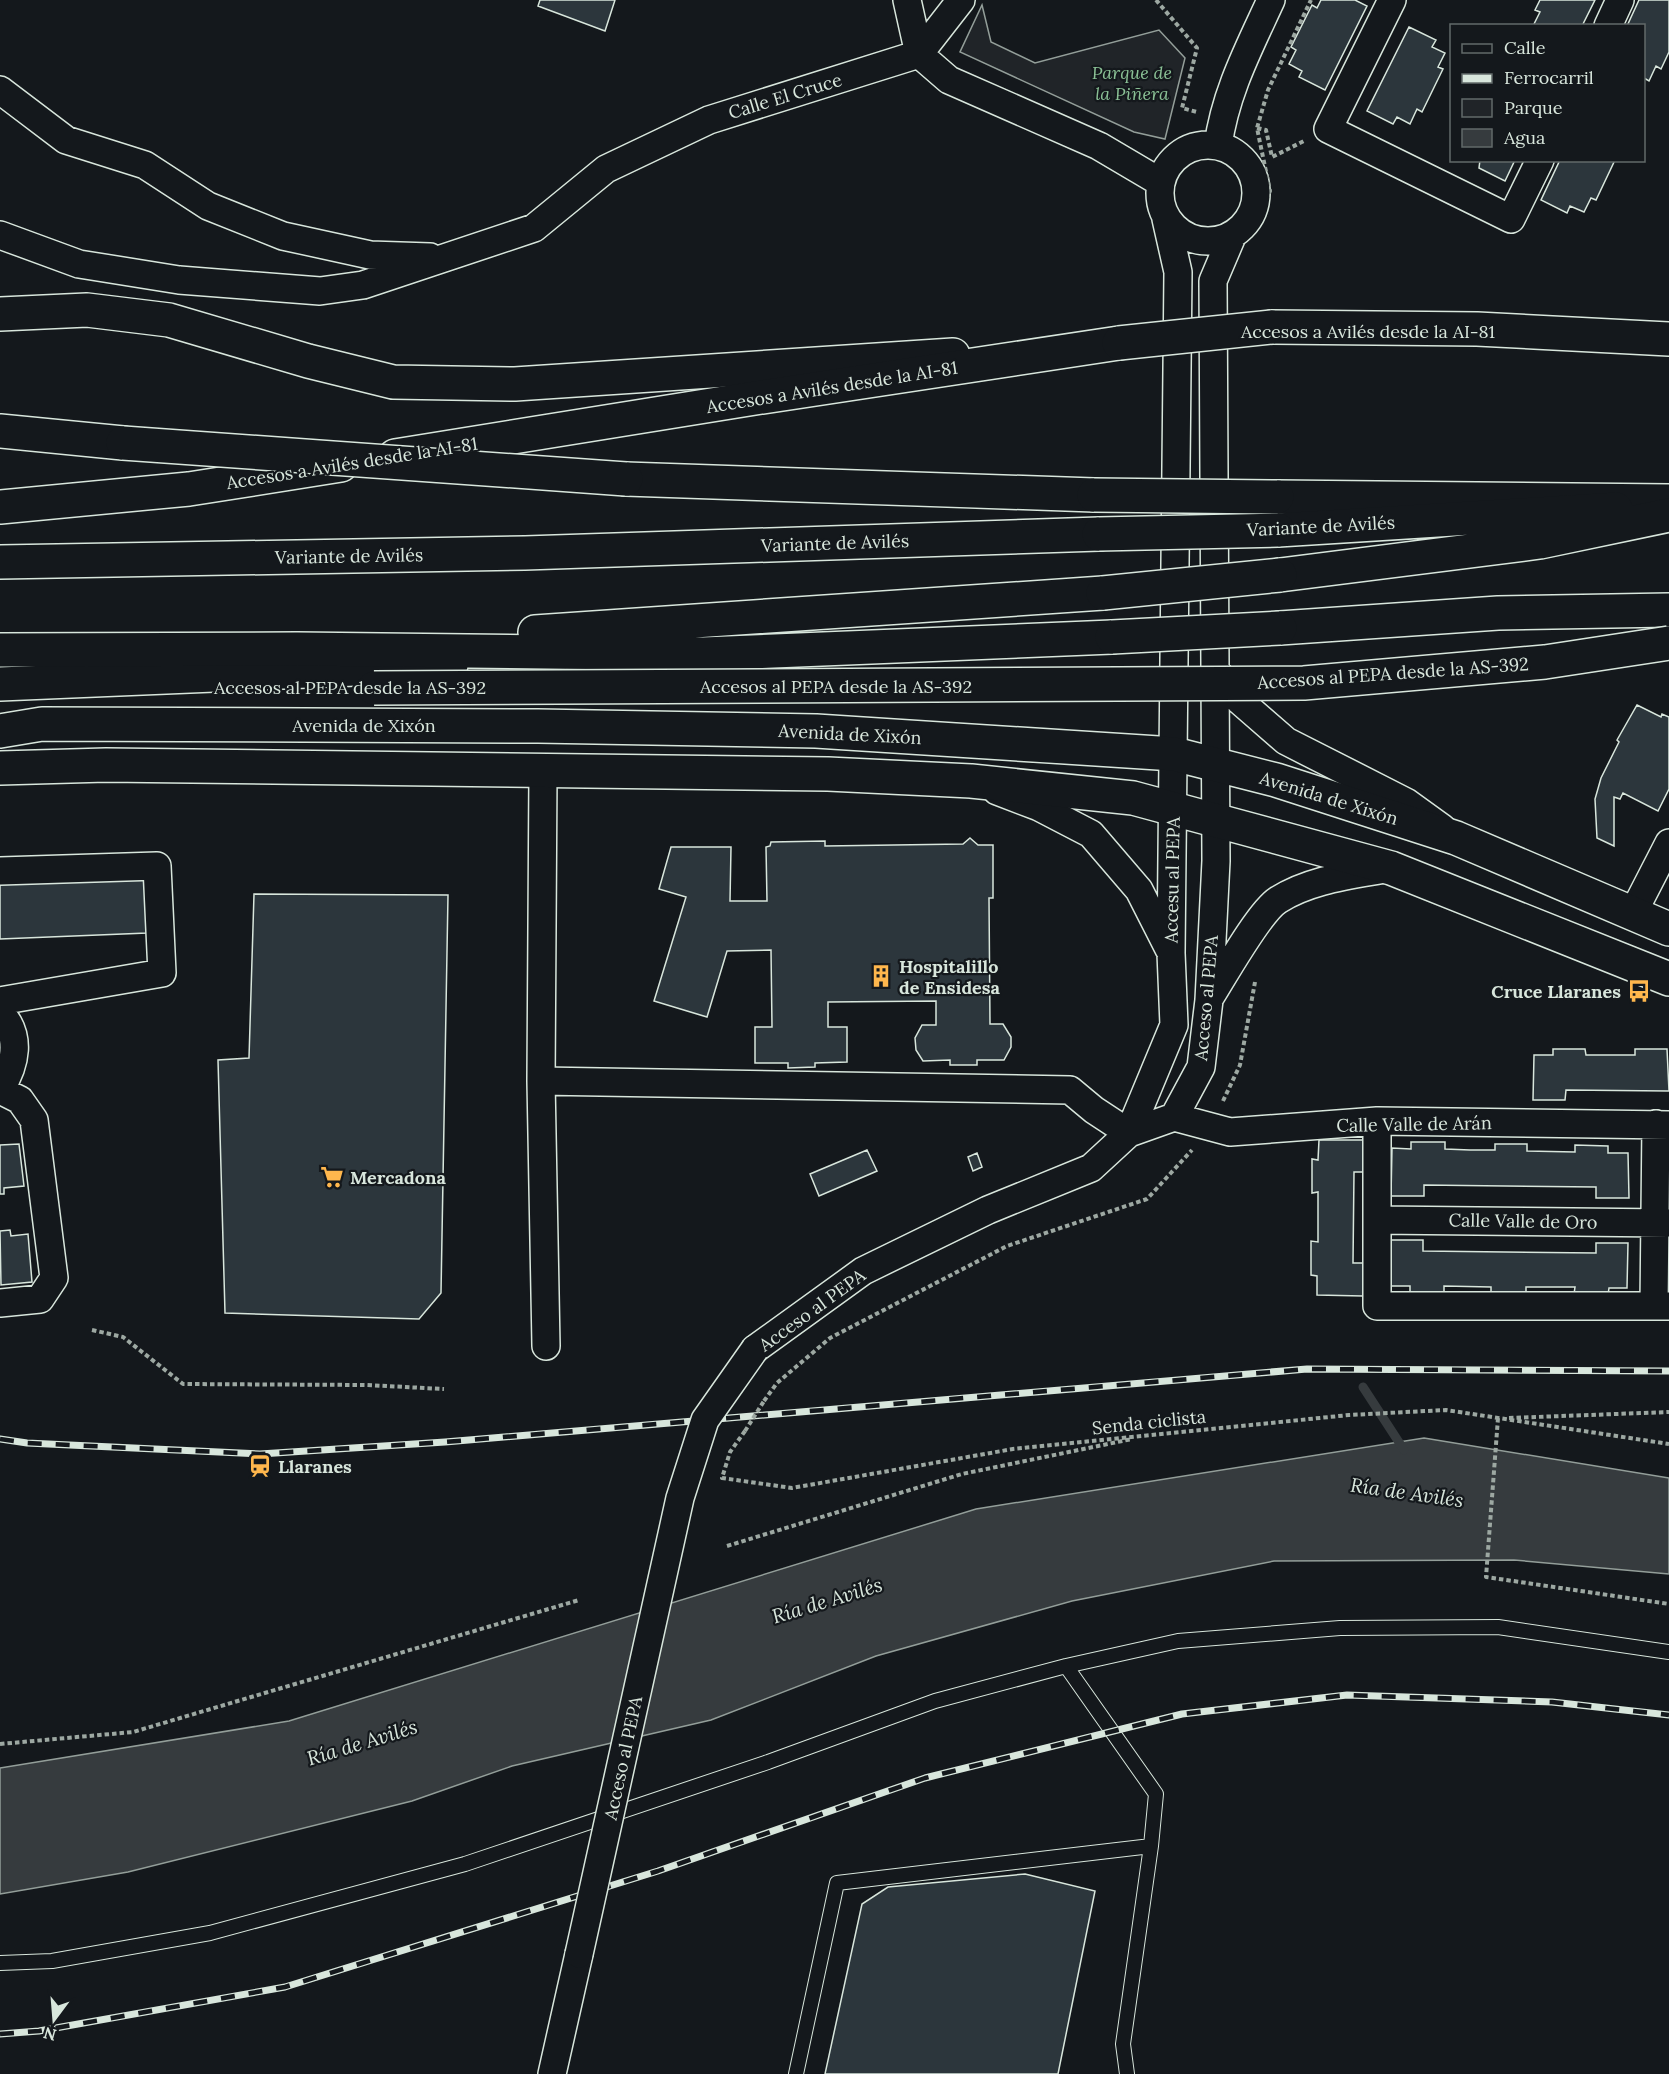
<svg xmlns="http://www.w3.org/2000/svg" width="1669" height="2074" viewBox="0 0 1669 2074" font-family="Lora,serif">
<rect width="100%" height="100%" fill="#14181c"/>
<!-- green -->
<path fill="#202428" stroke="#939e99" stroke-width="1.5" d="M 982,5 L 991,42 L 1035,63 L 1159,30 L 1185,58 L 1165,139 L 1134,132 L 960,52 Z"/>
<!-- water -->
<path fill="#363b3e" stroke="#939e99" stroke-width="1.5" d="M 1424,1438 L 1669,1478 L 1669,1574 L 1514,1560 L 1274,1561 L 1072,1601 L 876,1656 L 711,1720 L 512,1766 L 412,1801 L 128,1872 L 0,1894 L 0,1768 L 289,1721 L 976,1509 Z"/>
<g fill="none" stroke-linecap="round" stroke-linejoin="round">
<!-- stream -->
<path stroke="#363b3e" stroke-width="9" d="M 1363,1387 L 1404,1450"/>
</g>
<!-- building -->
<path fill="#2c363c" stroke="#d8e6dc" stroke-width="1.5" d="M 540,0 L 615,0 L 605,31 L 538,6 Z
M 1321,0 L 1355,0 L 1367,6 L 1325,90 L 1299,77 L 1302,71 L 1289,64 L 1296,50 L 1291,47 L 1312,5 L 1317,8 Z
M 1540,0 L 1595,0 L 1582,26 L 1533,26 L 1540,12 L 1535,10 Z
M 1639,0 L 1669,0 L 1669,52 L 1661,69 L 1656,66 L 1649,81 L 1644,78 L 1644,26 L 1627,26 Z
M 1409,27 L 1436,40 L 1432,47 L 1445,53 L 1438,67 L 1443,69 L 1422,112 L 1417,109 L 1410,124 L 1397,117 L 1393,124 L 1367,111 Z
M 1480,160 L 1515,160 L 1505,181 L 1479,168 Z
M 1560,160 L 1615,160 L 1596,200 L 1591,198 L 1584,212 L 1570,206 L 1567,213 L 1541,200 Z
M 1637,705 L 1661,717 L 1662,714 L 1669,717 L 1669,789 L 1658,811 L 1623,793 L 1620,799 L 1614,797 L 1614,846 L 1597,838 L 1595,799 L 1601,778 L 1619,742 L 1617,740 Z
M 970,838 L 978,845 L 993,845 L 993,898 L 989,898 L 990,1024 L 1003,1024 L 1011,1037 L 1011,1047 L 1004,1060 L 977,1060 L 977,1065 L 950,1065 L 950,1060 L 923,1061 L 916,1050 L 915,1038 L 922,1025 L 936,1025 L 936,1001 L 828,1002 L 828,1027 L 847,1027 L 847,1062 L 815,1063 L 815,1067 L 788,1068 L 788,1063 L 755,1063 L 755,1027 L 772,1027 L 771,950 L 727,951 L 707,1017 L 654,1001 L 686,897 L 659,889 L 671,847 L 731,847 L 730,901 L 767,901 L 766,847 L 770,846 L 771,842 L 825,841 L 825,846 L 963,844 Z
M 144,872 L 147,933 L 0,939 L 0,879 Z
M 254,894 L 448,895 L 441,1293 L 419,1319 L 225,1313 L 218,1060 L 249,1058 Z
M 1553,1049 L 1585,1049 L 1586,1055 L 1635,1055 L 1635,1049 L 1667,1049 L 1669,1091 L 1566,1090 L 1565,1100 L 1533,1100 L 1534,1055 L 1553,1055 Z
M 1319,1140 L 1365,1140 L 1365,1172 L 1354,1172 L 1353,1263 L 1364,1263 L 1363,1296 L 1317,1295 L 1317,1276 L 1311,1275 L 1311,1241 L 1318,1242 L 1318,1192 L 1312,1193 L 1312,1159 L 1318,1160 Z
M 1411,1142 L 1445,1142 L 1445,1149 L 1470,1150 L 1495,1150 L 1495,1144 L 1527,1144 L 1527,1151 L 1575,1152 L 1575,1145 L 1608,1146 L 1608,1153 L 1628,1153 L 1629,1198 L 1596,1198 L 1596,1187 L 1424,1185 L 1424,1196 L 1391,1196 L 1392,1148 L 1411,1149 Z
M 19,1144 L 24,1186 L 4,1188 L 4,1194 L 0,1194 L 0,1145 Z
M 867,1150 L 877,1171 L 819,1196 L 810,1174 Z
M 977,1153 L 982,1167 L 973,1171 L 968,1157 Z
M 10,1230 L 11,1236 L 28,1234 L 32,1282 L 1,1285 L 0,1231 Z
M 1391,1240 L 1423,1240 L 1423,1251 L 1596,1253 L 1596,1243 L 1628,1243 L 1627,1288 L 1609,1288 L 1608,1295 L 1574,1294 L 1575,1287 L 1526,1287 L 1526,1294 L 1491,1294 L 1491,1287 L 1444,1286 L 1444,1292 L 1410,1292 L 1410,1286 L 1391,1286 Z
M 1025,1874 L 1095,1891 L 1058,2074 L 825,2074 L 862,1904 L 888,1887 Z"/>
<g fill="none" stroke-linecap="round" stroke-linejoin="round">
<!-- lane casing -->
<g stroke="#d8e6dc" stroke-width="16">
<path id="lane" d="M 1066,1666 L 1156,1794 L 1151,1846 L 1123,2044 L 1127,2074
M 0,1963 L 52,1961 L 210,1933 L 465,1864 L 768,1762 L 935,1701 L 1066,1666 L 1178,1641 L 1340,1628 L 1498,1627 L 1669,1652
M 796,2074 L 837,1883 L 1151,1846"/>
</g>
<!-- street casing -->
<g stroke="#d8e6dc" stroke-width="30">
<path id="street" d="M 907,0 L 919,54
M 1392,0 L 1328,129 L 1511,219 L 1540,160
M 1608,26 L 1620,0
M 919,54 L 961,0
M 0,90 L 66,140 L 145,165 L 208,206 L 283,236 L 370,255 L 430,257
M1160 193a48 48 0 1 1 96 0a48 48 0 1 1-96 0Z
M 1218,146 C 1225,93 1249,48 1271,0
M 0,235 L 79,264 L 179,280 L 320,291 L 363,285 L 534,228 L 606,169 L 709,120 L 919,54 L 949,80 L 1099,146 L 1160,182
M 1217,672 L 1240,701 L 1286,741 L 1406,802 L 1442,828
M 543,772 L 541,1081 L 546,1346
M 997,791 L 1039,807 L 1091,834 L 1139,890 L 1169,949
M 0,871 L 157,866 L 162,973 L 0,1001
M 1633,913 L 1669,843
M 1209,999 C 1223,977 1259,912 1278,900 C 1311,879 1353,875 1390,868
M 0,1012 C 22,1036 16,1064 0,1090
M 541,1081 L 1070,1090 L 1094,1110 L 1129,1133
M 1174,1117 L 1230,1132 L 1377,1121 L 1669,1125
M 1377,1121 L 1377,1306 L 1669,1306
M 1129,1133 L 1174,1025 L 1171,953 L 1178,272 L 1166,219
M 1377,1220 L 1669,1223
M 0,1303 L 40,1299 L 54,1278 L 34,1120 L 20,1100 L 0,1090
M 1654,1306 L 1656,1124
M 755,1349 L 863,1271 L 988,1210 L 1091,1168 L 1129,1133 L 1174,1117 L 1201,1067 L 1209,1000 L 1216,861 L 1213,281 L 1233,234
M 552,2074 L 579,1954"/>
</g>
<!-- secondary casing -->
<g stroke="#d8e6dc" stroke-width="36">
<path id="secondary" d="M 0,314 L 87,310 L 169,320 L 308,361 L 393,382 L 515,384 L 953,355
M 0,431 L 123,443
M 626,479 L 1094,495
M 1277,497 L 1669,501
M 0,684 L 451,665"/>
</g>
<!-- primary casing -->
<g stroke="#d8e6dc" stroke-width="36">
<path id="primary" d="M 0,731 L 42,724 L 538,726 L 816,731 L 1174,754 L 1276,780 L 1456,838 L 1669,929
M 0,768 L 106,765 L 828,774 L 971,781 L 1133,798 L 1391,868 L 1669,979"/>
</g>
<!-- highway casing -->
<g stroke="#d8e6dc" stroke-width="36">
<path id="highway" d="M 1272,327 L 1477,329 L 1669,339
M 395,456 L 755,398 L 1119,343
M 0,507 L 189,489 L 341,465
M 1278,530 L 1616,509
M 0,562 L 525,553 L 1099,534
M 1280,575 L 1540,542 L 1669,515
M 1280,628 L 1498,613 L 1669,610
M 535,632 L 1103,593
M 0,650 L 297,649 L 704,654 L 1112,637"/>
</g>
<!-- path -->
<path stroke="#9da8a2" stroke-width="4" stroke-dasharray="4.5 3" stroke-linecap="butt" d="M 1156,0 L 1197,48 L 1182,108 L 1197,112
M 1257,128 L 1266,130 L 1272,157 L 1304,141
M 1257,221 L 1270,191 L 1257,128 L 1268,90 L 1311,0
M 1223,1101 L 1240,1065 L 1255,982
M 92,1330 L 123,1337 L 183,1384 L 366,1385 L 444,1389
M 764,1401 L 777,1383 L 830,1338 L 1007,1246 L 1147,1199 L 1192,1150
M 1498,1418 L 1486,1577 L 1669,1604
M 1509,1418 L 1669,1412
M 745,1431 L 730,1452 L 722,1478 L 792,1488 L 1013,1449 L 1349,1415 L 1446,1410 L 1669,1444
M 727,1546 L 962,1474 L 1132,1439
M 0,1744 L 133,1732 L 579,1600"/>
<!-- lane -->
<use href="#lane" stroke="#14181c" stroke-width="14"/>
<!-- street -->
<use href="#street" stroke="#14181c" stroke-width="27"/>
<!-- secondary -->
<use href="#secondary" stroke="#14181c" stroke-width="33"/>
<!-- primary -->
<use href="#primary" stroke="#14181c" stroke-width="33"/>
<!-- highway -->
<use href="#highway" stroke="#14181c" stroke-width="33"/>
<!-- rail casing -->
<g stroke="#d8e6dc" stroke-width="7">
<path id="rail" d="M 0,1439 L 27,1443 L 260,1454 L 445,1442 L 1307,1369 L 1669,1371
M 0,2034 L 39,2031 L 285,1987 L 658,1871 L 925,1778 L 1182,1714 L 1347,1695 L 1552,1702 L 1669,1715"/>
</g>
<!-- rail -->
<use href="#rail" stroke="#14181c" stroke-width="4.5" stroke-dasharray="14" stroke-linecap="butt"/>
<!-- street-bridge casing -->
<g stroke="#d8e6dc" stroke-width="30" stroke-linecap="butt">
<path id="street-bridge" d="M 579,1954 L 680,1498 L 705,1420 L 755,1349"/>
</g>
<!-- secondary-bridge casing -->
<g stroke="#d8e6dc" stroke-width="36" stroke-linecap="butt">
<path id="secondary-bridge" d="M 123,443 L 626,479
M 1094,495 L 1277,497
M 374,688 L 1304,683 L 1545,662 L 1669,643"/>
</g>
<!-- highway-bridge casing -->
<g stroke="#d8e6dc" stroke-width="36" stroke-linecap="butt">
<path id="highway-bridge" d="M 1119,343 L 1272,327
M 1099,534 L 1278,530
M 1103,593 L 1280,575
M 1112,637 L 1280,628"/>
</g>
<!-- path-bridge -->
<path stroke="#9da8a2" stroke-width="4" stroke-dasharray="4.5 3" stroke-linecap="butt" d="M 745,1431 L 764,1401"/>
<!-- street-bridge -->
<use href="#street-bridge" stroke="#14181c" stroke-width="27"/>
<!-- secondary-bridge -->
<use href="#secondary-bridge" stroke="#14181c" stroke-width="33"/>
<!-- highway-bridge -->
<use href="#highway-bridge" stroke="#14181c" stroke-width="33"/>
</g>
<!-- icons -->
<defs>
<g id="building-bare" transform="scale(1.8)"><path d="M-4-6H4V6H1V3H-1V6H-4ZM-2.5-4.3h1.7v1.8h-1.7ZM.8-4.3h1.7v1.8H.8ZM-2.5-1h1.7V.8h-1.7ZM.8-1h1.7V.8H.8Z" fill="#ffb74d" stroke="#14181c" stroke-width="2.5" paint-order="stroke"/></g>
<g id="bus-bare" transform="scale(1.8)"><path d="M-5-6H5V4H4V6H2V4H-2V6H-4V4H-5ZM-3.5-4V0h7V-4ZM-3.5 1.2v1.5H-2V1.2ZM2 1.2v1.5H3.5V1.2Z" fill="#ffb74d" stroke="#14181c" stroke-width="2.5" paint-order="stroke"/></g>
<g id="supermarket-bare" transform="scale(1.8)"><path d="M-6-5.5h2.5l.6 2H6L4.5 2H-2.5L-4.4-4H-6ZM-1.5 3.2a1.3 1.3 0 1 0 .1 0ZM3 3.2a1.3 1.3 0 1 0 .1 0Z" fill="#ffb74d" stroke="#14181c" stroke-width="2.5" paint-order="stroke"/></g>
<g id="station-bare" transform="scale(1.8)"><path d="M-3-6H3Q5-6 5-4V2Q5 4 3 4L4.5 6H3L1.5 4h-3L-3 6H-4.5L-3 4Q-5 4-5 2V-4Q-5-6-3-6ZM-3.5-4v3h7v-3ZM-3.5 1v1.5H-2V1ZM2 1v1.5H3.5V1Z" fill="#ffb74d" stroke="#14181c" stroke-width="2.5" paint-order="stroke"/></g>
</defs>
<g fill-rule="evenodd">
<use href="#building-bare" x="881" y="976"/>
<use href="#bus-bare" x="1639" y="991"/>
<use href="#supermarket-bare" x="332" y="1177"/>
<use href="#station-bare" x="260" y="1466"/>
</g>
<g text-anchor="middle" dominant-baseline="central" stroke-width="4.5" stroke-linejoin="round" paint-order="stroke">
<!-- park labels -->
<g font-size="18" font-style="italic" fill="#8ac095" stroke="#14181c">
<text x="1132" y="72">Parque de<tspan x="1132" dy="21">la Piñera</tspan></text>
</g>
<!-- street labels -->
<g font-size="18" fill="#d8e6dc" stroke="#14181c">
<text transform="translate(785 96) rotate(-17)">Calle El Cruce</text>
<text x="1368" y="331">Accesos a Avilés desde la AI-81</text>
<text transform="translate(832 387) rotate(-9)">Accesos a Avilés desde la AI-81</text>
<text transform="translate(352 463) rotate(-9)">Accesos a Avilés desde la AI-81</text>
<text transform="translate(1321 526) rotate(-3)">Variante de Avilés</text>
<text transform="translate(835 543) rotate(-2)">Variante de Avilés</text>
<text transform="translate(349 556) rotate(-1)">Variante de Avilés</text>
<text transform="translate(1393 673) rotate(-4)">Accesos al PEPA desde la AS-392</text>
<text x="836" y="686">Accesos al PEPA desde la AS-392</text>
<text x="350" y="687">Accesos al PEPA desde la AS-392</text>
<text x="364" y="725">Avenida de Xixón</text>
<text transform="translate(850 734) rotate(3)">Avenida de Xixón</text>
<text transform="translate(1329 798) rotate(17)">Avenida de Xixón</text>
<text transform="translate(1172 880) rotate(-89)">Accesu al PEPA</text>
<text transform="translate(1206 998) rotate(-85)">Acceso al PEPA</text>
<text transform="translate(1414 1124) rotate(-1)">Calle Valle de Arán</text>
<text transform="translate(1523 1221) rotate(1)">Calle Valle de Oro</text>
<text transform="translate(812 1310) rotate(-36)">Acceso al PEPA</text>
<text transform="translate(1149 1422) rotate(-6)">Senda ciclista</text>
<text transform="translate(623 1758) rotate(-78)">Acceso al PEPA</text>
</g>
<!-- poi labels -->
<g font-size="18" font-weight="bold" fill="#d8e6dc" stroke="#14181c" text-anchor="start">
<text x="899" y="966">Hospitalillo<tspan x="899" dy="21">de Ensidesa</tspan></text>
<text x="1621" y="991" text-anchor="end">Cruce Llaranes</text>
<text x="350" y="1177">Mercadona</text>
<text x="278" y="1466">Llaranes</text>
</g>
<!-- water labels -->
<g font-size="20" font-style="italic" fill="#d8e6dc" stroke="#14181c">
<text transform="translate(1407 1492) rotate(8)">Ría de Avilés</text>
<text transform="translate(827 1600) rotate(-17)">Ría de Avilés</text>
<text transform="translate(362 1742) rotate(-17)">Ría de Avilés</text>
</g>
</g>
<!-- legend -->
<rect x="1450" y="24" width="195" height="138" fill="#14181c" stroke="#626a69" stroke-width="1.5"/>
<rect x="1462" y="44" width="30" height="9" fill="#14181c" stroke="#626a69" stroke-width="1.5"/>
<text x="1504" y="54" font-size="18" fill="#d8e6dc">Calle</text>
<rect x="1462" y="74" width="30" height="9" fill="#d8e6dc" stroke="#626a69" stroke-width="1.5"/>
<text x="1504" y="84" font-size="18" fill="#d8e6dc">Ferrocarril</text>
<rect x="1462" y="99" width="30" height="18" fill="#202428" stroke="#626a69" stroke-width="1.5"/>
<text x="1504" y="114" font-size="18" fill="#d8e6dc">Parque</text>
<rect x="1462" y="129" width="30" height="18" fill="#363b3e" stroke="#626a69" stroke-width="1.5"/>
<text x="1504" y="144" font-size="18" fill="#d8e6dc">Agua</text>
<!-- north arrow -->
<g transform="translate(54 2020) rotate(196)" stroke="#14181c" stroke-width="4.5" paint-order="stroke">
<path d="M0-4.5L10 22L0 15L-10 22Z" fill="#d8e6dc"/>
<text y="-9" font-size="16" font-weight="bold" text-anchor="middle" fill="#d8e6dc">N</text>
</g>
</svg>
